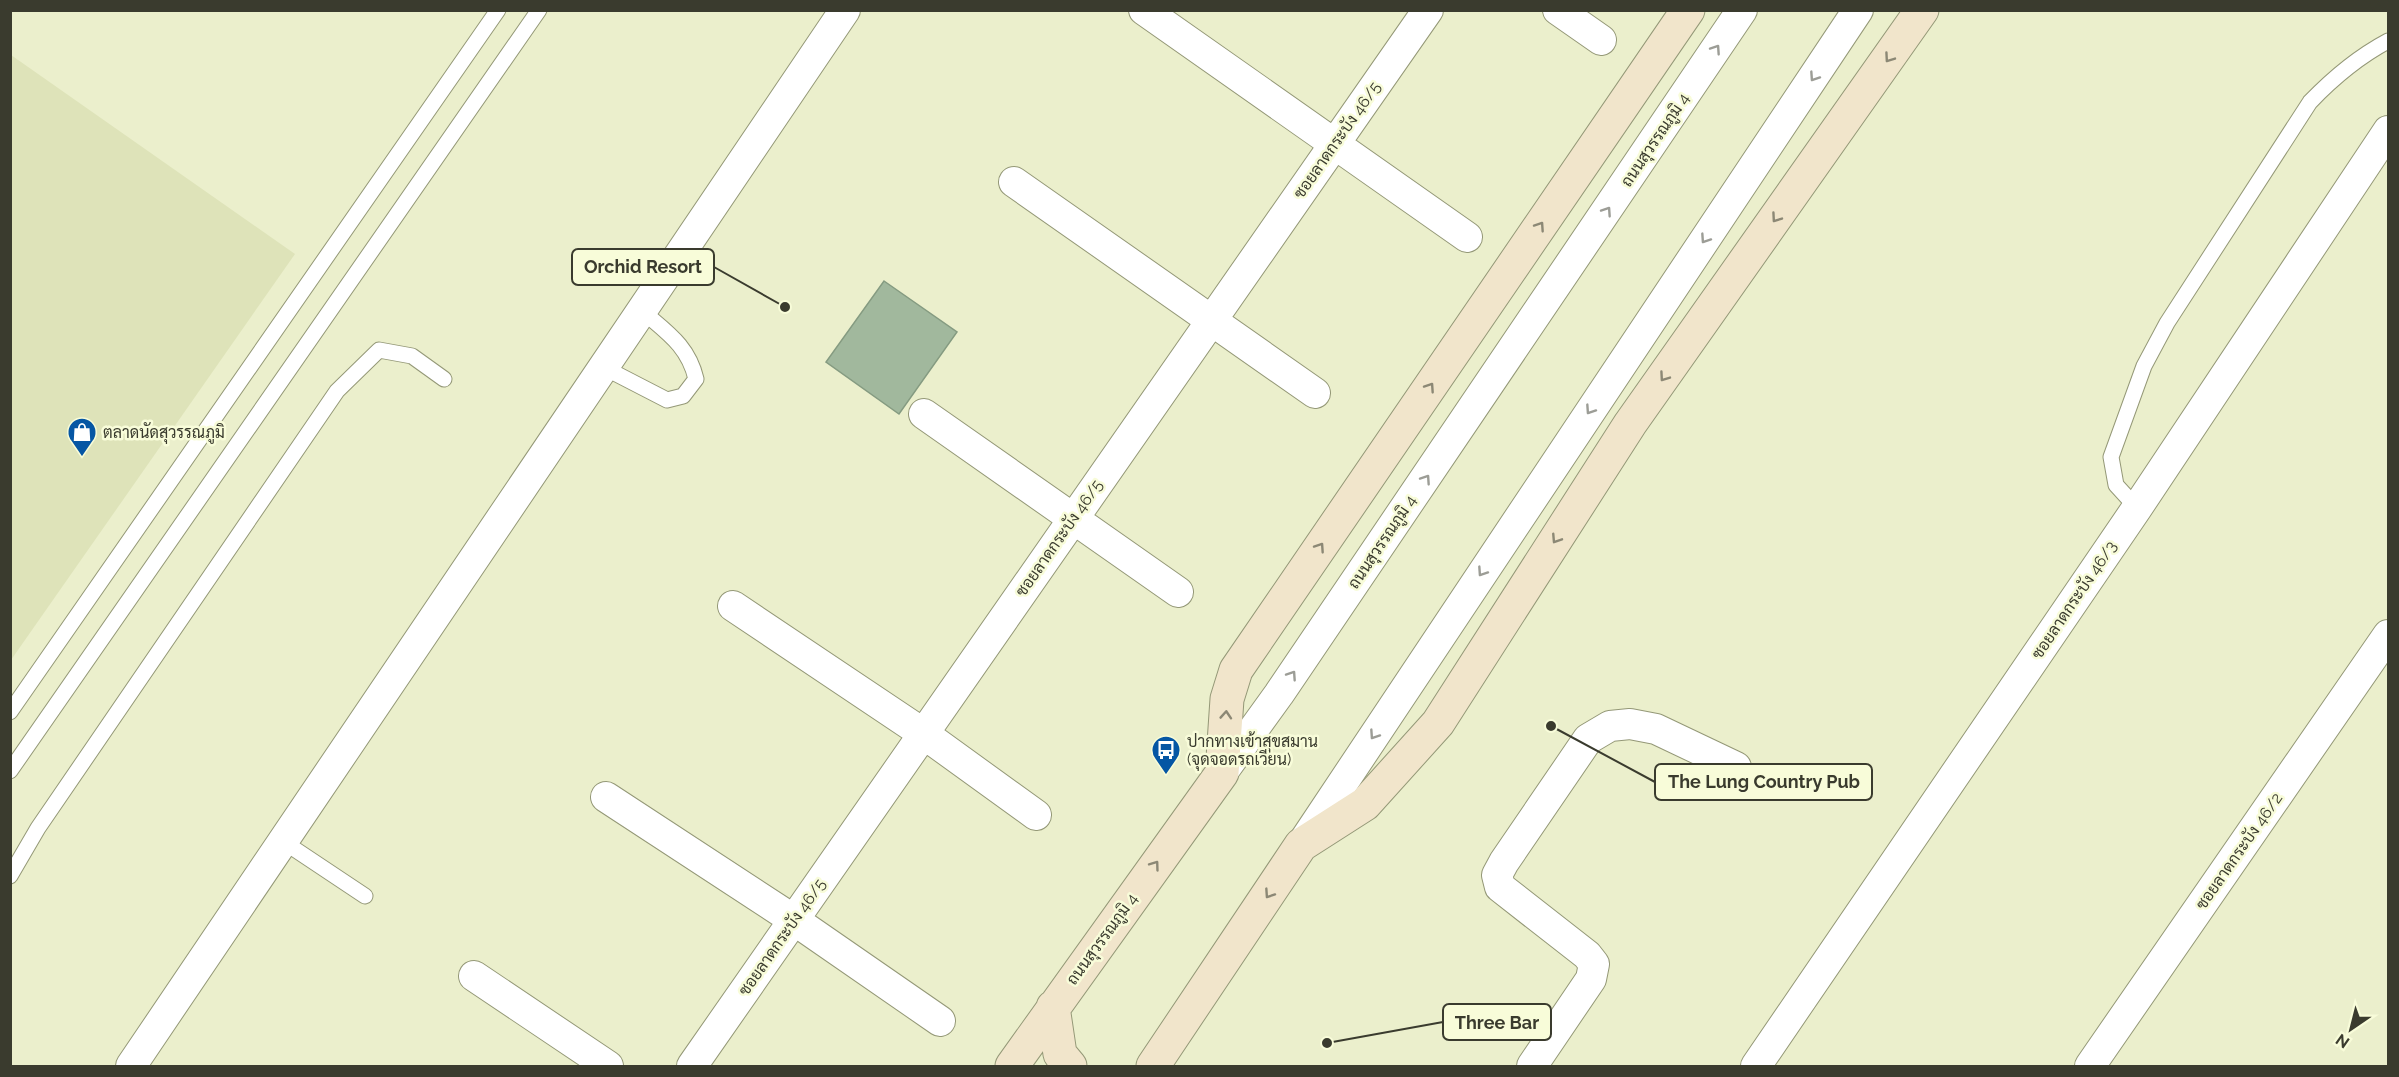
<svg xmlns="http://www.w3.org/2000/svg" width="2399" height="1077" viewBox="0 0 2399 1077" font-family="Raleway,Sarabun,sans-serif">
<rect width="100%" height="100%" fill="#ebefcc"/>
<!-- built -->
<path fill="#dee3b9" d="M 11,55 L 295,254 L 11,660 Z"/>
<!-- building -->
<path fill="#a1b89d" stroke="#859b81" stroke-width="1.5" d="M 884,281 L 957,332 L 899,414 L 826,362 Z"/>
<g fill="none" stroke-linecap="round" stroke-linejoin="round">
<!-- lane casing -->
<g stroke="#949877" stroke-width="17">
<path id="lane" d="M 603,367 L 667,400 L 683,396 L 696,379 C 688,345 666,332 641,310
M 2137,508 L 2116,485 L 2111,457 L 2144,366 L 2167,323 L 2310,102 C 2334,77 2358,57 2388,41
M 10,712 L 498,10
M 10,771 L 539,10
M 284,842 L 365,896
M 10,876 L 38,828 L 337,391 L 379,350 L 412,356 L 444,379"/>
</g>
<!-- street casing -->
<g stroke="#949877" stroke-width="32">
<path id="street" d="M 1144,10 L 1467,237
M 1558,10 L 1601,40
M 1014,182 L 1315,393
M 924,414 L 1178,592
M 733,606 L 924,734 L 1036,815
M 1222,773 L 1279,694 L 1742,10
M 606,797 L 794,920 L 940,1021
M 1302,844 L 1858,10
M 474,976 L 608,1066
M 131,1066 L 845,10
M 692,1066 L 1428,10
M 1532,1066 L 1591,979 L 1594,964 L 1587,955 L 1500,887 L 1497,875 L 1504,862 L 1588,739 L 1610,726 L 1630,724 L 1656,729 L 1736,767
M 1756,1066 L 2137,508 L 2388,131
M 2090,1066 L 2388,635"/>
</g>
<!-- secondary casing -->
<g stroke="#949877" stroke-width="35">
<path id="secondary" d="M 1053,1007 L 1060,1054 L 1070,1066
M 1012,1066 L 1222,773 L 1227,699 L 1236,670 L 1688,10
M 1153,1066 L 1301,845 L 1365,804 L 1438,723 L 1630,424 L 1922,10"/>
</g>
<!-- lane -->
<use href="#lane" stroke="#fff" stroke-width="15"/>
<!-- street -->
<use href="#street" stroke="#fff" stroke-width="30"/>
<!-- secondary -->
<use href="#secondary" stroke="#f1e5cb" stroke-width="33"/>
</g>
<!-- one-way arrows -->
<defs><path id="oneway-chevron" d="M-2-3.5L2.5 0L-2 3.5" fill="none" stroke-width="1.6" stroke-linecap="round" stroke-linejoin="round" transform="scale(1.5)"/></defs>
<g stroke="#9c9d96">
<use href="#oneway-chevron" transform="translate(1716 49) rotate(-56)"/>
<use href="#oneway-chevron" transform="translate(1814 77) rotate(124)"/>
<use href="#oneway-chevron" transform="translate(1607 211) rotate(-56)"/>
<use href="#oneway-chevron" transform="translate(1705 239) rotate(124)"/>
<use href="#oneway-chevron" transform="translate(1590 410) rotate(124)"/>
<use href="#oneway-chevron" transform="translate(1426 479) rotate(-56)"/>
<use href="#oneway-chevron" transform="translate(1482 572) rotate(124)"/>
<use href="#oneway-chevron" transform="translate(1292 675) rotate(-56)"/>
<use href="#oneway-chevron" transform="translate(1374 735) rotate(124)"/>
</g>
<g stroke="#8c8875">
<use href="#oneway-chevron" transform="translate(1889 58) rotate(125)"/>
<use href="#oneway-chevron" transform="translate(1776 218) rotate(125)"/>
<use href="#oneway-chevron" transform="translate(1540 226) rotate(-56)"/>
<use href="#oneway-chevron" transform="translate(1664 377) rotate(125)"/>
<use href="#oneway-chevron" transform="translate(1430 387) rotate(-56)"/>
<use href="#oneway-chevron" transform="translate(1556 539) rotate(123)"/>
<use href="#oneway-chevron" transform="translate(1320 547) rotate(-56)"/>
<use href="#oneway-chevron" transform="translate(1226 715) rotate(-86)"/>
<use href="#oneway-chevron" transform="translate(1155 865) rotate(-54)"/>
<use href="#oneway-chevron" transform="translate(1269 894) rotate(124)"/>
</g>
<!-- icons -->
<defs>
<g id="shop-pin" transform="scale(1.5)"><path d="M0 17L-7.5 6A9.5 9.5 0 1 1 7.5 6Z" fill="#0556a4" stroke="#f8fcd9"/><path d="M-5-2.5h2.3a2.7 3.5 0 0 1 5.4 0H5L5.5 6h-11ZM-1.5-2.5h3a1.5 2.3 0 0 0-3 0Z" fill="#fff"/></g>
<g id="bus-pin" transform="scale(1.5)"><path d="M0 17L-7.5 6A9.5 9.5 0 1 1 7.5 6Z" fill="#0556a4" stroke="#f8fcd9"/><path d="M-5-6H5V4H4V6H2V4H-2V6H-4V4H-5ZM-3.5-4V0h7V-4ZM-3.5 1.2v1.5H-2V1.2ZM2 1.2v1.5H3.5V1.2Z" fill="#fff"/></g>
</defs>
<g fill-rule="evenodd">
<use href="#shop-pin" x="82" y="432"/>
<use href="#bus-pin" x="1166" y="750"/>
</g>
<g text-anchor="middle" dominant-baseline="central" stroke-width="5" stroke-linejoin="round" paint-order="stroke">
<!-- street labels -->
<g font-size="16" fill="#3a3b2e" stroke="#f8fcd9">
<text transform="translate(1337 140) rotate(-55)">ซอยลาดกระบัง 46/5</text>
<text transform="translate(1655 140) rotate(-56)">ถนนสุวรรณภูมิ 4</text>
<text transform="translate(1059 538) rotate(-55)">ซอยลาดกระบัง 46/5</text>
<text transform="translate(1382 542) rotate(-56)">ถนนสุวรรณภูมิ 4</text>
<text transform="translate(2074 600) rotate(-56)">ซอยลาดกระบัง 46/3</text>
<text transform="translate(2239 851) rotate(-55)">ซอยลาดกระบัง 46/2</text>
<text transform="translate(782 937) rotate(-55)">ซอยลาดกระบัง 46/5</text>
<text transform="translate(1102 939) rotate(-54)">ถนนสุวรรณภูมิ 4</text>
</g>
<!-- poi labels -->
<g font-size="16" fill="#3a3b2e" stroke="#f8fcd9" text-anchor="start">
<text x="103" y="432">ตลาดนัดสุวรรณภูมิ</text>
<text x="1187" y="741">ปากทางเข้าสุขสมาน<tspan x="1187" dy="18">(จุดจอดรถเวียน)</tspan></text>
</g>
</g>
<!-- callouts -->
<path fill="none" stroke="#3a3b2e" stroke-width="2" d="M785 307L714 267M1551 726L1655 782M1327 1043L1443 1022"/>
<g fill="#3a3b2e" stroke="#f8fcd9" stroke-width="2">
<circle cx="785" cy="307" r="6"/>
<circle cx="1551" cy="726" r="6"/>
<circle cx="1327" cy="1043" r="6"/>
</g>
<g fill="#f8fcd9" stroke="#3a3b2e" stroke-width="2">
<rect x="572" y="249" width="142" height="36" rx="6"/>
<rect x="1655" y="764" width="217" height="36" rx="6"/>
<rect x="1443" y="1004" width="108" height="36" rx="6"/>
</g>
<g font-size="18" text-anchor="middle" font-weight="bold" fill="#3a3b2e">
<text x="643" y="273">Orchid Resort</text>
<text x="1764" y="788">The Lung Country Pub</text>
<text x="1497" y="1029">Three Bar</text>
</g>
<!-- border -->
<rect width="2399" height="1077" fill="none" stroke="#3a3b2e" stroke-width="24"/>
<!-- north arrow -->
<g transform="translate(2351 1029) rotate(215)" stroke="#f8fcd9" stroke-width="4.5" paint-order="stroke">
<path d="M0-4.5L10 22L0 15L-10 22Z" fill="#3a3b2e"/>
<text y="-9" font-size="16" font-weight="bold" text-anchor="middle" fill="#3a3b2e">N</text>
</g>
</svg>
